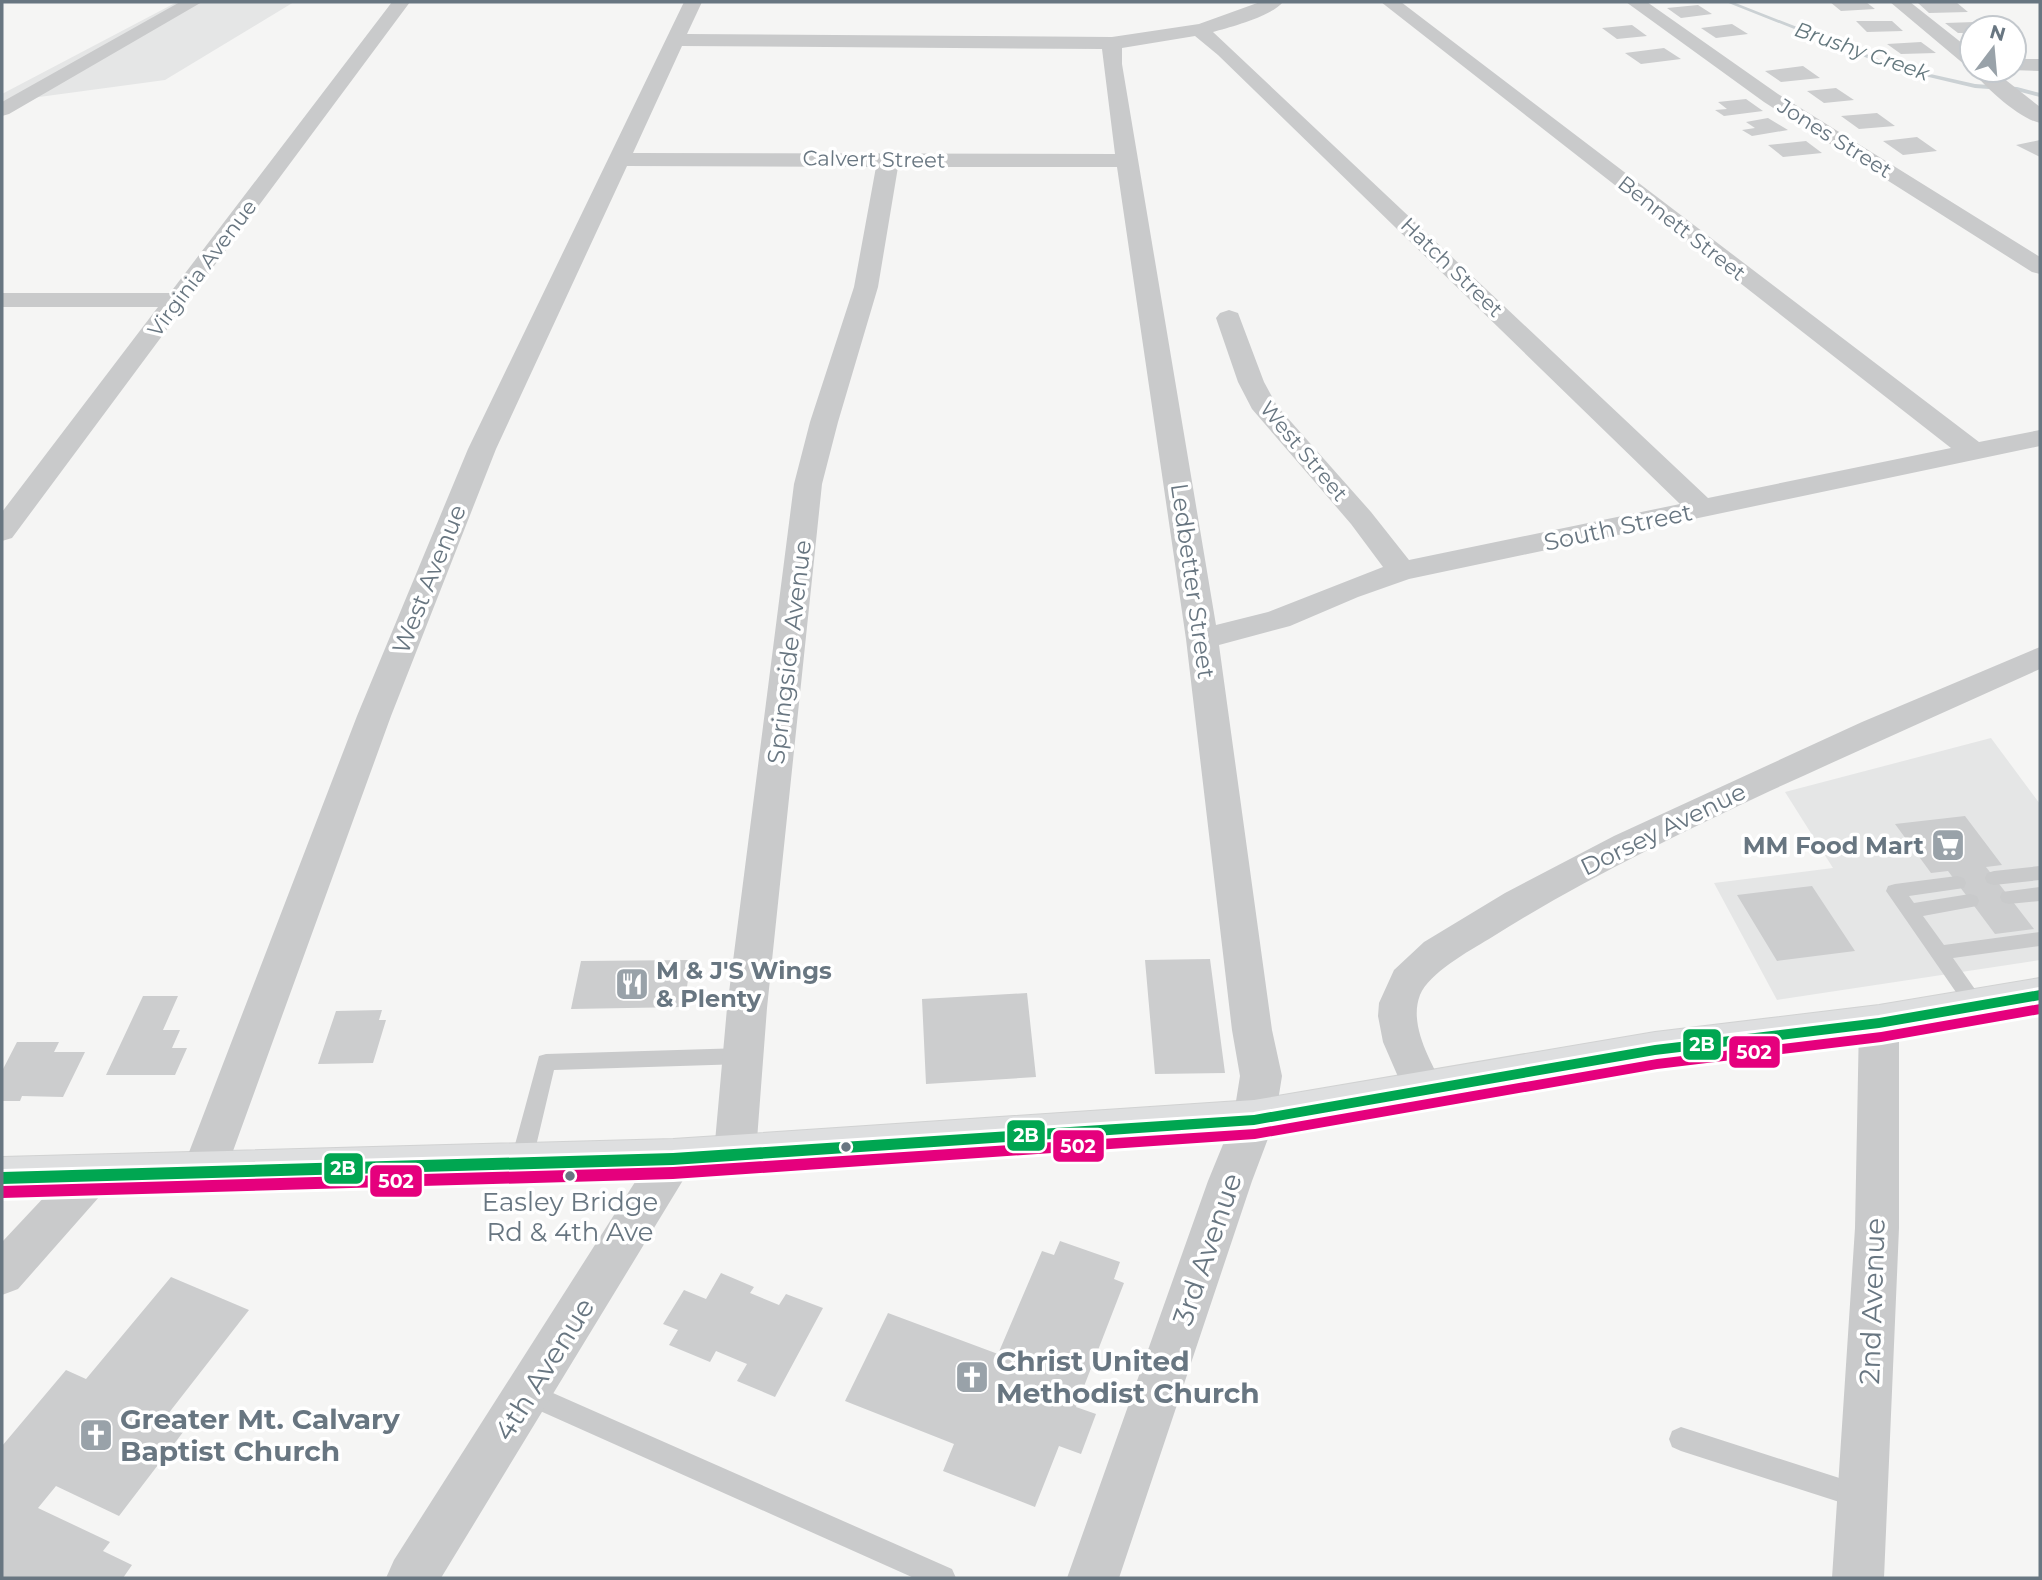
<svg xmlns="http://www.w3.org/2000/svg" width="2042" height="1580" viewBox="0 0 2042 1580" font-family="Montserrat,sans-serif">
<rect width="100%" height="100%" fill="#f5f5f4"/>
<!-- built -->
<path fill="#e5e6e6" d="M 177,2 L 294,2 L 165,80 L 2,102 L 2,94 Z
M 1991,738 L 2040,804 L 2040,960 L 1777,1000 L 1714,883 L 1833,868 L 1785,792 Z"/>
<g fill="none" stroke-linecap="round" stroke-linejoin="round">
<!-- stream -->
<path fill="#cbd1d4" fill-rule="evenodd" d="M 1726,2 L 1733,2 L 1899,67 L 1975,84 L 2017,87 L 2040,93 L 2040,97 L 2017,91 L 1975,88 L 1895,69 Z"/>
</g>
<!-- building -->
<path fill="#cccdce" d="M 1830,2 L 1866,2 L 1875,9 L 1841,11 Z
M 1956,2 L 1968,12 L 1929,13 L 1918,3 Z
M 1698,5 L 1712,14 L 1681,18 L 1667,8 Z
M 1856,21 L 1892,21 L 1903,31 L 1867,32 Z
M 1975,22 L 1983,28 L 1972,28 L 1972,33 L 1958,33 L 1945,23 Z
M 1732,24 L 1748,34 L 1716,38 L 1701,28 Z
M 1632,25 L 1647,36 L 1617,39 L 1602,28 Z
M 1921,42 L 1936,53 L 1901,54 L 1887,44 Z
M 1664,48 L 1681,59 L 1641,64 L 1625,53 Z
M 1803,66 L 1820,78 L 1781,82 L 1765,71 Z
M 1836,88 L 1854,100 L 1824,103 L 1807,91 Z
M 1746,99 L 1763,111 L 1724,116 L 1715,110 L 1727,109 L 1718,102 Z
M 1877,113 L 1895,126 L 1859,129 L 1841,116 Z
M 1768,118 L 1788,130 L 1752,136 L 1742,130 L 1755,128 L 1746,122 Z
M 1917,137 L 1937,151 L 1903,155 L 1883,141 Z
M 2040,140 L 2040,157 L 2016,145 Z
M 1806,141 L 1822,153 L 1783,157 L 1768,145 Z
M 1965,816 L 2002,865 L 1986,867 L 2034,929 L 1995,934 L 1948,871 L 1931,873 L 1895,824 Z
M 1812,886 L 1855,951 L 1777,961 L 1737,895 Z
M 1210,959 L 1225,1073 L 1155,1074 L 1145,960 Z
M 691,960 L 684,1007 L 571,1009 L 581,961 Z
M 1027,993 L 1036,1077 L 926,1084 L 922,999 Z
M 143,996 L 178,996 L 163,1030 L 180,1030 L 172,1048 L 187,1048 L 175,1075 L 106,1075 Z
M 382,1010 L 379,1020 L 386,1020 L 373,1063 L 318,1064 L 336,1011 Z
M 17,1042 L 59,1042 L 54,1052 L 85,1052 L 63,1097 L 22,1096 L 20,1101 L 2,1101 L 2,1071 Z
M 1060,1241 L 1120,1262 L 1114,1279 L 1124,1283 L 1076,1407 L 1096,1414 L 1081,1454 L 1059,1446 L 1035,1507 L 943,1471 L 954,1444 L 845,1401 L 888,1313 L 998,1354 L 1042,1251 L 1054,1255 Z
M 721,1273 L 754,1287 L 750,1293 L 779,1305 L 786,1294 L 823,1308 L 775,1397 L 737,1381 L 747,1364 L 716,1351 L 710,1362 L 669,1345 L 678,1330 L 663,1324 L 684,1290 L 706,1299 Z
M 171,1277 L 249,1310 L 168,1414 L 190,1423 L 119,1516 L 56,1486 L 38,1508 L 110,1542 L 103,1551 L 132,1565 L 123,1578 L 2,1578 L 2,1446 L 66,1370 L 86,1379 Z"/>
<g fill="none" stroke-linecap="round" stroke-linejoin="round">
<!-- highway casing -->
<g stroke="#d1d2d2" stroke-width="2">
<path id="highway" d="M 2040,978 L 2040,1012 L 1879,1041 L 1655,1068 L 1254,1140 L 673,1179 L 2,1199 L 2,1157 L 673,1139 L 1254,1100 L 1655,1032 L 1879,1005 Z"/>
</g>
<!-- lane -->
<path fill="#c9cacb" fill-rule="evenodd" d="M 2040,866 L 2040,880 L 1994,885 L 1987,883 L 1985,878 L 1987,873 L 1994,871 Z
M 1957,876 L 1964,878 L 1966,883 L 1964,888 L 1909,896 L 1914,903 L 1970,894 L 1977,896 L 1979,901 L 1977,906 L 1923,916 L 1944,945 L 2040,932 L 2040,946 L 1953,958 L 1986,1005 L 1983,1011 L 1976,1013 L 1969,1011 L 1886,891 L 1888,886 L 1895,884 Z
M 2040,887 L 2040,901 L 2009,904 L 2002,902 L 2000,897 L 2002,892 Z
M 743,1048 L 750,1050 L 753,1056 L 750,1062 L 743,1064 L 554,1070 L 532,1163 L 529,1170 L 521,1172 L 513,1170 L 510,1163 L 539,1056 L 546,1054 Z
M 528,1382 L 952,1569 L 956,1578 L 914,1578 L 520,1402 L 516,1394 L 520,1386 Z
M 1681,1427 L 1858,1484 L 1867,1487 L 1870,1496 L 1867,1505 L 1858,1508 L 1681,1451 L 1672,1447 L 1669,1439 L 1672,1431 Z"/>
<!-- street -->
<path fill="#c9cacb" fill-rule="evenodd" d="M 180,2 L 202,2 L 9,114 L 2,116 L 2,102 Z
M 392,2 L 410,2 L 12,538 L 2,541 L 2,512 L 158,307 L 2,307 L 2,293 L 170,293 Z
M 684,2 L 702,2 L 687,34 L 1112,37 L 1199,24 L 1260,2 L 1283,2 C 1272,16 1231,27 1213,32 L 1708,498 L 1951,448 L 1381,2 L 1401,2 L 1979,442 L 2040,430 L 2040,446 L 1409,579 L 1358,597 L 1290,626 L 1219,645 L 1272,1030 L 1282,1076 L 1275,1120 L 1252,1181 L 1119,1578 L 1067,1578 L 1208,1181 L 1233,1120 L 1240,1076 L 1232,1030 L 1186,639 L 1117,167 L 898,167 L 878,287 L 838,422 L 822,484 L 767,1008 L 756,1153 L 750,1166 L 735,1171 L 720,1166 L 714,1153 L 727,1008 L 794,484 L 810,422 L 854,287 L 876,167 L 627,166 L 496,449 L 391,716 L 225,1173 L 218,1186 L 203,1192 L 188,1186 L 181,1173 L 357,716 L 468,449 ZM 1195,36 L 1218,55 L 1680,504 L 1409,560 L 1371,512 L 1277,406 L 1264,382 L 1238,313 L 1229,310 L 1220,313 L 1216,318 L 1238,382 L 1252,409 L 1351,524 L 1383,567 L 1268,612 L 1216,625 L 1122,64 L 1122,48 ZM 682,46 L 1102,49 L 1115,154 L 633,153 Z
M 1626,2 L 1647,2 L 1778,94 L 2040,257 L 2040,274 L 2032,272 L 1764,102 Z
M 1890,2 L 1910,2 L 1972,51 L 1972,67 L 1965,65 Z
M 2014,59 L 2040,59 L 2040,71 L 2010,70 L 2014,70 Z
M 1972,70 L 1993,70 L 2040,107 L 2040,123 C 2020,119 1984,87 1972,70 Z
M 2040,647 L 2040,669 C 1950,709 1860,750 1770,791 C 1674,836 1579,882 1489,939 C 1469,951 1429,973 1420,995 C 1408,1026 1432,1063 1445,1090 L 1439,1102 L 1424,1107 L 1409,1102 L 1383,1042 L 1378,1016 L 1379,1003 L 1394,970 L 1424,942 L 1505,893 L 1614,836 L 1862,722 Z
M 1879,1007 L 1893,1012 L 1899,1023 L 1899,1228 L 1884,1578 L 1832,1578 L 1855,1228 L 1859,1023 L 1865,1012 Z
M 673,1140 L 688,1146 L 694,1159 L 688,1172 L 441,1578 L 386,1578 L 394,1560 L 658,1146 Z
M 92,1156 L 107,1162 L 114,1175 L 107,1188 L 18,1289 L 2,1295 L 2,1242 L 77,1162 Z"/>
<!-- highway -->
<use href="#highway" fill="#dedfe0" fill-rule="evenodd"/>
<!-- bus-1 casing -->
<g stroke="#fff" stroke-width="6">
<path id="bus-1" d="M 2040,990 L 2040,1000 L 1879,1028 L 1655,1055 L 1254,1125 L 673,1165 L 2,1184 L 2,1172 L 673,1153 L 1254,1115 L 1655,1045 L 1879,1018 Z"/>
</g>
<!-- bus-2 casing -->
<g stroke="#fff" stroke-width="6">
<path id="bus-2" d="M 2040,1004 L 2040,1014 L 1881,1042 L 1657,1069 L 1255,1139 L 673,1179 L 2,1198 L 2,1186 L 673,1167 L 1255,1129 L 1657,1059 L 1881,1032 Z"/>
</g>
<!-- bus-1 -->
<use href="#bus-1" fill="#00a651" fill-rule="evenodd"/>
<!-- bus-2 -->
<use href="#bus-2" fill="#e5007d" fill-rule="evenodd"/>
</g>
<!-- icons -->
<defs>
<g id="supermarket-square" transform="scale(1.75)"><rect x="-9" y="-9" width="18" height="18" rx="4" fill="#99a2a9" stroke="#fff"/><path d="M-6-5.5h2.5l.6 2H6L4.5 2H-2.5L-4.4-4H-6ZM-1.5 3.2a1.3 1.3 0 1 0 .1 0ZM3 3.2a1.3 1.3 0 1 0 .1 0Z" fill="#fff"/></g>
<g id="restaurant-square" transform="scale(1.75)"><rect x="-9" y="-9" width="18" height="18" rx="4" fill="#99a2a9" stroke="#fff"/><path d="M-5-6h1v4h1v-4h1v4h1v-4h1v5L-1.5 .5V6h-2V.5L-5-1ZM5-6V6H3V1.5H1.5Q1.5-4 5-6Z" fill="#fff"/></g>
<g id="church-square" transform="scale(1.75)"><rect x="-9" y="-9" width="18" height="18" rx="4" fill="#99a2a9" stroke="#fff"/><path d="M-1.2-6h2.4v3.5h3.3v2.4h-3.3V6h-2.4V-.1h-3.3v-2.4h3.3Z" fill="#fff"/></g>
</defs>
<g fill-rule="evenodd">
<use href="#supermarket-square" x="1948" y="845"/>
<use href="#restaurant-square" x="632" y="984"/>
<use href="#church-square" x="972" y="1377"/>
<use href="#church-square" x="96" y="1435"/>
</g>
<!-- markers -->
<g fill="#687681" stroke="#fff" stroke-width="2.5">
<circle cx="846" cy="1147" r="6"/>
<circle cx="570" cy="1176" r="6"/>
</g>
<g text-anchor="middle" dominant-baseline="central" stroke-width="7" stroke-linejoin="round" paint-order="stroke">
<!-- far-water labels -->
<g font-size="21" font-style="italic" fill="#63777d" stroke="#fff">
<text transform="translate(1862 51) rotate(19)">Brushy Creek</text>
</g>
<!-- far-street labels -->
<g font-size="21" fill="#687681" stroke="#fff">
<text transform="translate(1835 138) rotate(32)">Jones Street</text>
<text transform="translate(874 159) rotate(1)">Calvert Street</text>
<text transform="translate(1682 228) rotate(38)">Bennett Street</text>
<text transform="translate(1452 267) rotate(44)">Hatch Street</text>
<text transform="translate(202 268) rotate(-53)">Virginia Avenue</text>
<text transform="translate(1304 451) rotate(50)">West Street</text>
</g>
<!-- street labels -->
<g font-size="24" fill="#687681" stroke="#fff">
<text transform="translate(1618 527) rotate(-12)">South Street</text>
<text transform="translate(429 579) rotate(-68)">West Avenue</text>
<text transform="translate(1193 581) rotate(82)">Ledbetter Street</text>
<text transform="translate(789 652) rotate(-83)">Springside Avenue</text>
<text transform="translate(1663 829) rotate(-26)">Dorsey Avenue</text>
</g>
<!-- poi labels -->
<g font-size="24" font-weight="bold" fill="#687681" stroke="#fff" text-anchor="end">
<text x="1924" y="845">MM Food Mart</text>
<text x="656" y="970" text-anchor="start">M &amp; J'S Wings<tspan x="656" dy="28">&amp; Plenty</tspan></text>
</g>
<!-- near-bus labels -->
<g font-size="26" fill="#687681" stroke="#fff">
<text x="570" y="1202">Easley Bridge<tspan x="570" dy="30">Rd &amp; 4th Ave</tspan></text>
</g>
<!-- near-street labels -->
<g font-size="28" fill="#687681" stroke="#fff">
<text transform="translate(1207 1249) rotate(-71)">3rd Avenue</text>
<text transform="translate(1872 1301) rotate(-88)">2nd Avenue</text>
<text transform="translate(544 1369) rotate(-58)">4th Avenue</text>
</g>
<!-- near-poi labels -->
<g font-size="28" font-weight="bold" fill="#687681" stroke="#fff" text-anchor="start">
<text x="996" y="1361">Christ United<tspan x="996" dy="32">Methodist Church</tspan></text>
<text x="120" y="1419">Greater Mt. Calvary<tspan x="120" dy="32">Baptist Church</tspan></text>
</g>
</g>
<g stroke="#fff" stroke-width="2.5">
<rect x="1682" y="1028" width="40" height="33" rx="7" fill="#00a651"/>
<rect x="1728" y="1035" width="53" height="34" rx="7" fill="#e5007d"/>
<rect x="1006" y="1119" width="40" height="33" rx="7" fill="#00a651"/>
<rect x="1052" y="1129" width="53" height="34" rx="7" fill="#e5007d"/>
<rect x="323" y="1152" width="41" height="33" rx="7" fill="#00a651"/>
<rect x="369" y="1164" width="54" height="34" rx="7" fill="#e5007d"/>
</g>
<g font-size="19" text-anchor="middle" font-weight="bold" fill="#fff">
<text x="1702" y="1051">2B</text>
<text x="1754" y="1059">502</text>
<text x="1026" y="1142">2B</text>
<text x="1078" y="1153">502</text>
<text x="343" y="1175">2B</text>
<text x="396" y="1188">502</text>
</g>
<!-- border -->
<rect width="2042" height="1580" fill="none" stroke="#687681" stroke-width="7"/>
<!-- north arrow -->
<g transform="translate(1993 49) rotate(16)"><circle r="33" fill="#ffffff" stroke="#c3c8cd" stroke-width="2"/>
<path d="M0-5L12 26L0 18L-12 26Z" fill="#99a2a9"/>
<text y="-10" font-size="19" font-weight="bold" text-anchor="middle" fill="#687681">N</text>
</g>
</svg>
